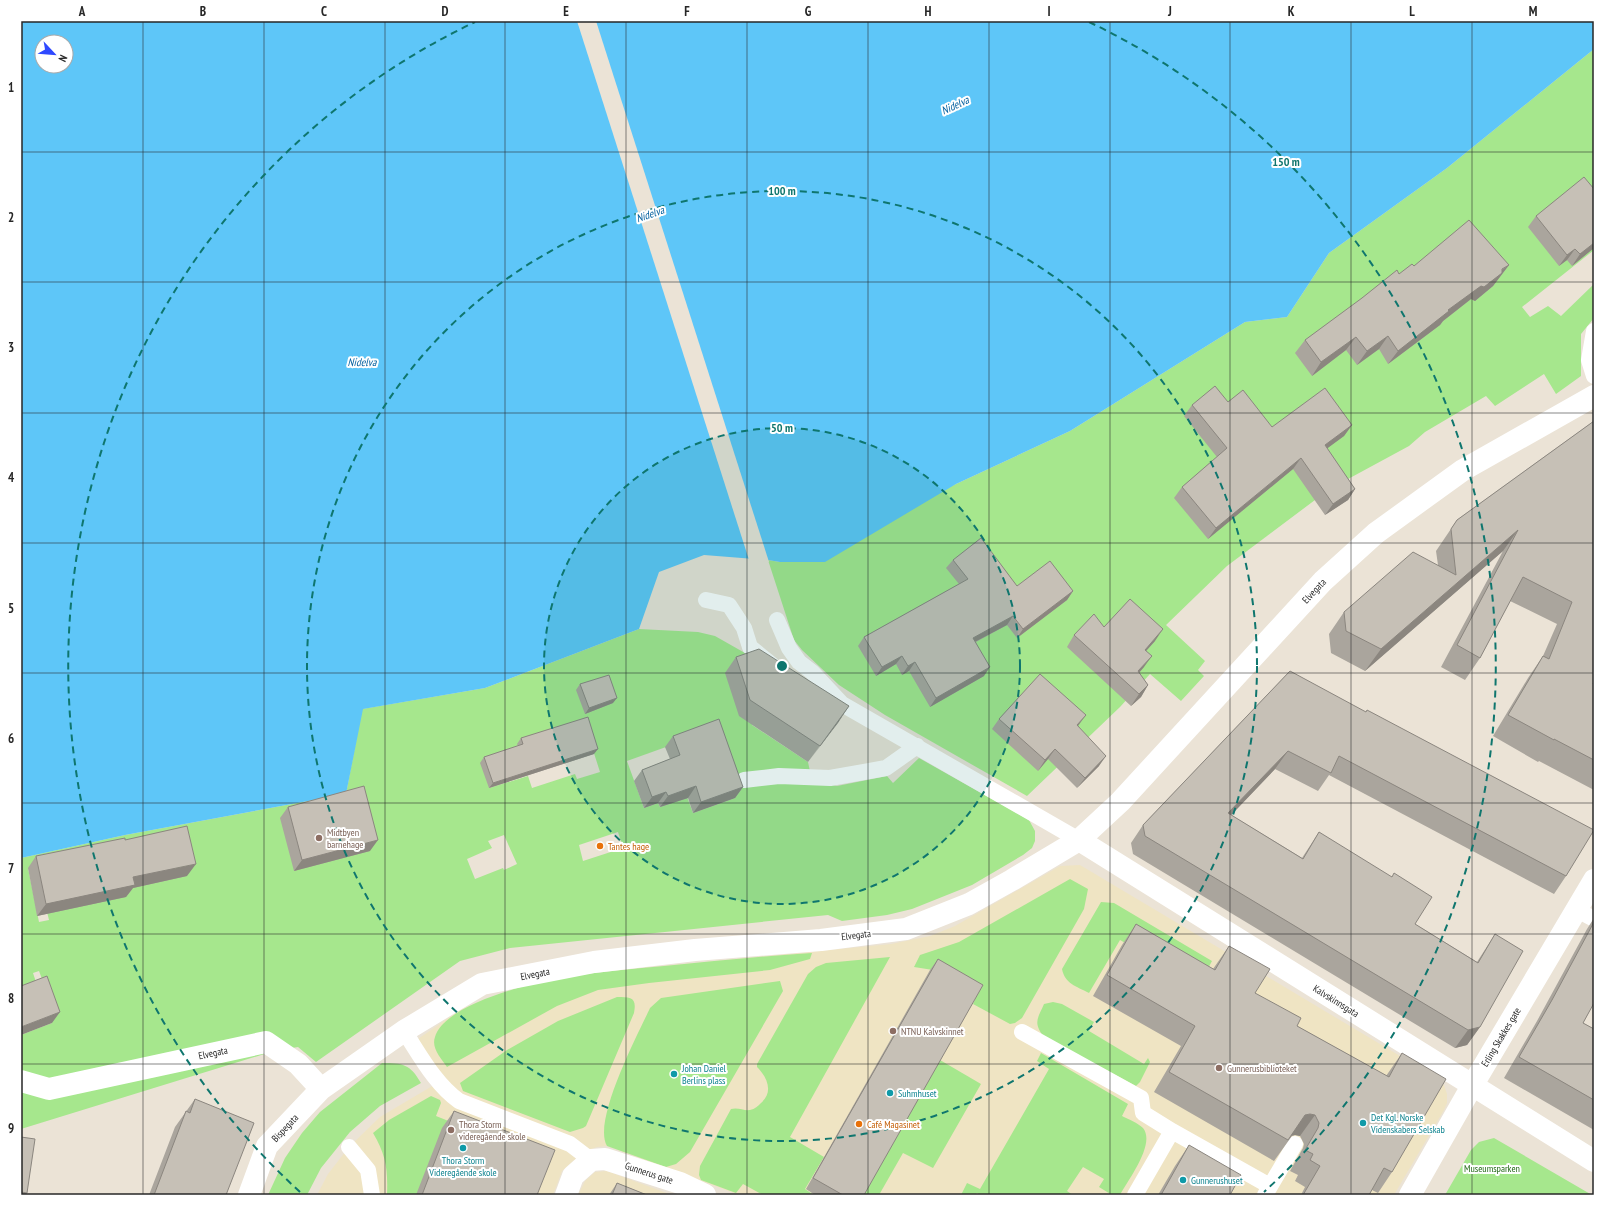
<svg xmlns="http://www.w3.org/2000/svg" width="1615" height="1216" viewBox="0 0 1615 1216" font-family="'PT Sans Narrow',sans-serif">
<rect width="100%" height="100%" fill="#ebe3d6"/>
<!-- education -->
<path fill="#efe4c3" d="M 1080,865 L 1437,1078 L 1444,1085 L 1447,1094 L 1447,1103 L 1444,1110 L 1394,1195 L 739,1195 L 607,1146 L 597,1147 L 582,1153 L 562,1171 L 553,1195 L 317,1195 L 328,1174 L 349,1147 L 380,1117 L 439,1082 L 412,1043 L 460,1010 L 483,1000 L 514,990 L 621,970 L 891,944 L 930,936 L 955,926 L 1060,866 Z
M 607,1171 L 672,1195 L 578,1195 L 585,1181 L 595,1172 Z"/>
<!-- green -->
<path fill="#a6e78d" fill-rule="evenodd" d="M 1594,49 L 1594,250 L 1522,307 L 1530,317 L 1548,306 L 1561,316 L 1594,284 L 1594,318 L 1581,334 L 1581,376 L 1556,394 L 1544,374 L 1495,406 L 1486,396 L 1425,432 L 1409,446 L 1337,485 L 1315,500 L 1227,566 L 1166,625 L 1205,661 L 1198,670 L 1204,676 L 1181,701 L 1150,674 L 1120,707 L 1027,796 L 885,715 L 839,685 L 802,650 L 794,640 L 768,560 L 780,562 L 956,484 L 1070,431 L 1245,322 L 1287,317 L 1329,253 L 1447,168 Z
M 639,629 L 698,632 L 715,636 L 752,657 L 752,725 L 808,762 L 812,781 L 837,786 L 887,776 L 893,783 L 919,758 L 1029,820 L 1035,831 L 1035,841 L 1032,848 L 1023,855 L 972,885 L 912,909 L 887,915 L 842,921 L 828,915 L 510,948 L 460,961 L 316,1062 L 298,1047 L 274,1051 L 21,1129 L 21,1035 L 52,1023 L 45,987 L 39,971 L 33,973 L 37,985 L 21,991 L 21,858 L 125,835 L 346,794 L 362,709 L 485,688 ZM 592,747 L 600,772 L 577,779 L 575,774 L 532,788 L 528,776 L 489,788 L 519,750 ZM 666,747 L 735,798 L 693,813 L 686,794 L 669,804 L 660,807 L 658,803 L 644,808 L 627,761 ZM 618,832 L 623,848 L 583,861 L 579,845 ZM 504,835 L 517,864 L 504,870 L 503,868 L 475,879 L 467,859 L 492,848 L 488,841 ZM 28,868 L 47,912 L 49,920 L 39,922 Z
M 1070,879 L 1088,889 L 1084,909 L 1022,1018 L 1015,1023 L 1010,1024 L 973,1004 L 977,995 L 933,970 L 914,967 L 920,955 L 959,942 Z
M 1101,902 L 1114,903 L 1212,961 L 1199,985 L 1120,940 L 1089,993 C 1076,986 1065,984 1062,969 Z
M 812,953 L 810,959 L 770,970 L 649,983 L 598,990 L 557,1006 L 447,1067 C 441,1058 431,1048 435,1037 C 444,1004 534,982 565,977 C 598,972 631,969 664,966 C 714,961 763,956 812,953 Z
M 890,957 L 790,1137 L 824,1157 L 805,1189 L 814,1195 L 763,1195 L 743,1184 L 736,1193 L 701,1180 L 699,1175 L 700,1166 L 731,1109 C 738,1107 744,1111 750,1110 C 755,1109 758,1106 761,1103 C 774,1092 767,1077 757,1067 L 757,1064 L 808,974 L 816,967 L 826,963 Z
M 780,981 L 783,991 L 690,1152 L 676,1164 L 666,1167 L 607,1146 C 592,1121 638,1034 650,1008 L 661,998 Z
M 617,997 C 631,997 637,997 634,1013 L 586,1126 L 583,1128 L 570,1132 L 463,1091 L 460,1083 L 507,1050 L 558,1021 Z
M 1053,1002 L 1062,1004 L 1094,1022 L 1089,1031 L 1144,1064 L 1148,1058 L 1150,1062 L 1140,1082 L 1136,1086 L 1043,1036 C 1033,1022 1038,1018 1044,1004 Z
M 1041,1053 L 1128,1104 L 1122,1116 C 1128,1119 1138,1123 1143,1128 C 1156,1144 1128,1180 1120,1195 L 1112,1195 L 1099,1187 L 1104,1179 L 1083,1167 L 1067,1191 L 1073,1195 L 980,1195 L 977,1193 L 975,1195 L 961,1195 L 967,1183 L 980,1189 L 1049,1069 L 1037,1061 Z
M 940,1060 L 981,1084 L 933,1168 L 903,1153 L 879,1195 L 861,1195 Z
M 382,1063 C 403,1063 410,1064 421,1083 L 380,1106 L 350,1132 L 321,1168 L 307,1195 L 268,1195 L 285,1158 L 302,1133 L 320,1112 Z
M 431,1096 L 440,1100 L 441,1103 L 436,1116 L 486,1136 L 417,1195 L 387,1195 C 388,1169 386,1155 373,1133 L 389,1120 Z
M 1494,1138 L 1592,1195 L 1445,1195 L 1471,1150 L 1479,1142 Z"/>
<!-- water -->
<path fill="#5ec6f8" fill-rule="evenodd" d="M 21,21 L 1594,21 L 1594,49 L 1447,168 L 1329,253 L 1287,317 L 1245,322 L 1070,431 L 956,484 L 825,562 L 780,562 L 768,560 L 704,555 L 659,572 L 639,629 L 485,688 L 363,709 L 346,794 L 125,835 L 21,858 ZM 42,42 L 66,42 L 66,66 L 42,66 Z"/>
<!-- pier -->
<path fill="#ebe3d6" d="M 577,21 L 596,21 L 769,562 L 749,560 Z"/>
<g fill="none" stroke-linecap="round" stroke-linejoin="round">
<!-- service -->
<path stroke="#fff" stroke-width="16" d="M 1594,331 L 1589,360 L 1594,376
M 706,600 L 729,605 L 744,628 L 750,647 L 772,665
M 777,620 L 789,648 L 799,662 L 812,672 L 842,704 L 1079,840
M 744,780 L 779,776 L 830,778 L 886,768 L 917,746
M 1577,910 L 1594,919
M 404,1031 C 420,1055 435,1084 459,1101 L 570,1144 L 591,1160
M 1022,1032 L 1141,1098 L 1143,1113 L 1172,1131 L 1135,1195
M 1172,1131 L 1270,1186
M 349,1147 L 368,1170 L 372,1195
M 1265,1195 L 1295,1144"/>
<!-- minor -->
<path stroke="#fff" stroke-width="22" d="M 1079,840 L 1594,1161
M 21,1081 L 49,1089 L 266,1042 L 298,1064 L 321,1089
M 249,1195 L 267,1146 L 321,1089 L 404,1031 L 482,984 L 594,962 L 695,950 L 821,940 L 906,929 L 969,904 L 1012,880 L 1079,840 L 1120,802 L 1323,581 L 1376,533 L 1463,470 L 1594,396
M 566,1195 L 573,1176 L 591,1160 L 605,1159 L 680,1183 L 705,1195
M 1410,1195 L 1472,1086 L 1594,880"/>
</g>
<!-- wall -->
<path fill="#aaa59d" d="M 1594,189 L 1594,248 L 1572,266 L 1567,260 L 1559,266 L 1528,227 L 1536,216 Z
M 1509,265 L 1493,286 L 1475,301 L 1471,299 L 1443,321 L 1440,325 L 1388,364 L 1379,349 L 1357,365 L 1346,350 L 1312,376 L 1295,353 L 1305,340 L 1399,274 L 1414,266 Z
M 1228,402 L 1272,427 L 1352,425 L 1344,436 L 1327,448 L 1355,489 L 1348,500 L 1325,515 L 1293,469 L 1208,539 L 1174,498 L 1182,487 L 1217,457 L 1184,416 L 1192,405 Z
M 1594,421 L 1593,684 L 1594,684 L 1594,790 L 1539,761 L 1538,762 L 1493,736 L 1528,678 L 1543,656 L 1557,624 L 1510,601 L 1480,658 L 1465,680 L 1441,667 L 1503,551 L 1365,671 L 1331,653 L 1329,634 L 1344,612 L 1438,565 L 1436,551 L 1457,520 Z
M 953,560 L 1017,586 L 1073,591 L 1067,600 L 1017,638 L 1007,625 L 976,642 L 984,676 L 930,707 L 909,671 L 902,675 L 896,664 L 876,676 L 858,646 L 864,637 L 959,584 L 946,568 Z
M 1104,627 L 1155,641 L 1146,651 L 1144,667 L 1139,673 L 1148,685 L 1141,697 L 1131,706 L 1067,647 L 1074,635 Z
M 736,657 L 849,706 L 808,762 L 739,716 L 725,673 Z
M 1290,671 L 1566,876 L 1554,894 L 1329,775 L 1318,791 L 1275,769 L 1231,815 L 1302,858 L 1319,832 L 1415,924 L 1477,962 L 1495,934 L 1480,1027 L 1467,1045 L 1455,1048 L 1133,854 L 1131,843 L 1143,825 Z
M 580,684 L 613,703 L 585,714 L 576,690 Z
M 999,719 L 1078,726 L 1099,766 L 1077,788 L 1048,759 L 1038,771 L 992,729 Z
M 673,736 L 743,787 L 735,798 L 693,813 L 688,798 L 660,807 L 658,803 L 644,808 L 634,781 L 642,770 L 670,759 L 665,747 Z
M 521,738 L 594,754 L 489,788 L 480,763 L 484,757 L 518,746 L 517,744 Z
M 288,807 L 370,851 L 294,871 L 280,818 Z
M 125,840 L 187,876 L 133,888 L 126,897 L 37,916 L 28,868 L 36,856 Z
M 1594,918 L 1594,1003 L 1583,1023 L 1594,1029 L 1594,1130 L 1504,1078 L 1537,1021 L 1587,929 Z
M 1136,924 L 1213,969 L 1229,946 L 1255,993 L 1297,1026 L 1386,1076 L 1402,1053 L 1392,1172 L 1378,1193 L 1372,1190 L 1368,1195 L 1301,1195 L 1305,1187 L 1295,1181 L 1298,1175 L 1290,1171 L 1303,1148 L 1304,1144 L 1300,1136 L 1295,1135 L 1292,1136 L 1274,1161 L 1154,1092 L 1181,1046 L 1093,996 L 1122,945 Z
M 938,959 L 864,1195 L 815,1195 L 806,1189 L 930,970 Z
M 195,1099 L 226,1195 L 149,1195 L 175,1127 Z
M 454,1111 L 537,1195 L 416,1195 L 442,1128 Z
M 1189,1145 L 1230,1195 L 1158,1195 L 1175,1166 Z
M 617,1183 L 647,1195 L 609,1195 Z"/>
<!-- shaded-wall -->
<path fill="#8b867f" d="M 1594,243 L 1594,248 L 1572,266 L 1580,254 Z
M 1575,249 L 1567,260 L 1559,266 L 1567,255 Z
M 1509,265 L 1493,286 L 1475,301 L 1471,299 L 1443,321 L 1440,325 L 1388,364 L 1398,351 L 1448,310 Z
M 1388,336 L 1379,349 L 1357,365 L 1367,351 Z
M 1356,337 L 1346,350 L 1312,376 L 1321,362 Z
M 1352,425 L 1344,436 L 1317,456 L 1325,445 Z
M 1301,458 L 1293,469 L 1208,539 L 1216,528 Z
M 1355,489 L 1348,500 L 1325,515 L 1333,504 Z
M 1518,530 L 1503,551 L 1365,671 L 1381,649 Z
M 1073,591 L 1067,600 L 1017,638 L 1023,629 Z
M 1013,616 L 1007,625 L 967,646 L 973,638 Z
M 1163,629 L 1155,641 L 1137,661 L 1145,650 Z
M 902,656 L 896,664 L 876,676 L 882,667 Z
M 1152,656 L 1144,667 L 1130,683 L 1138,671 Z
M 915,662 L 909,671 L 902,675 L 908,666 Z
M 990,667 L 984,676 L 930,707 L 936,698 Z
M 1148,685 L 1141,697 L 1131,706 L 1139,694 Z
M 617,698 L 613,703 L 585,714 L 589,708 Z
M 849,706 L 838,723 L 808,762 L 820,746 Z
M 1086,715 L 1078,726 L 1069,736 L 1077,725 Z
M 598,749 L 594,754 L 489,788 L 493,783 Z
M 1055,749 L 1048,759 L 1038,771 L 1045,760 Z
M 1288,751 L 1275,769 L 1216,831 L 1228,813 Z
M 1106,756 L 1099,766 L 1077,788 L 1085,778 Z
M 696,786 L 688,798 L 660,807 L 668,796 Z
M 743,787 L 735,798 L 693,813 L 701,802 Z
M 666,792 L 658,803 L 644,808 L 652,797 Z
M 378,840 L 370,851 L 294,871 L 302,860 Z
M 196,864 L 187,876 L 133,888 L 126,897 L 37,916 L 46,904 L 133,877 Z
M 60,1012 L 52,1023 L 21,1035 L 21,1027 Z
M 1480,1027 L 1467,1045 L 1455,1048 L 1468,1030 Z
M 1310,1114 L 1315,1115 L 1300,1136 L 1295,1135 L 1290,1136 L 1305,1115 Z
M 21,1192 L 27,1193 L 25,1195 L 21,1195 Z"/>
<!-- building -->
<path fill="#c6c0b6" stroke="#8b867f" d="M 1584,177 L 1594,189 L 1594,243 L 1580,254 L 1575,249 L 1567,255 L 1536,216 Z
M 1469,220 L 1509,265 L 1502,269 L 1502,273 L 1484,287 L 1481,286 L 1448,310 L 1449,311 L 1398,351 L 1388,336 L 1367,351 L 1356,337 L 1321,362 L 1305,340 L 1362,298 L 1397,270 L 1399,274 L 1412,264 L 1414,266 Z
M 1215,386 L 1228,402 L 1243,390 L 1272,427 L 1325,388 L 1352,425 L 1325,445 L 1355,489 L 1333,504 L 1301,458 L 1216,528 L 1182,487 L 1227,448 L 1192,405 Z
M 1594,421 L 1594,682 L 1593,684 L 1594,684 L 1594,760 L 1554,739 L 1554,740 L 1508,715 L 1543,656 L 1549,659 L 1572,602 L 1523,577 L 1480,658 L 1457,645 L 1518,530 L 1381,649 L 1346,631 L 1344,612 L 1413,552 L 1456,575 L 1451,529 L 1457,520 Z
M 981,538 L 1017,586 L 1050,561 L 1073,591 L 1023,629 L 1013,616 L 973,638 L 990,667 L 936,698 L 915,662 L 908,666 L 902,656 L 882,667 L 864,637 L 968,579 L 953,560 Z
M 1130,599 L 1163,629 L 1145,650 L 1152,656 L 1138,671 L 1148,685 L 1139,694 L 1074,635 L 1094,614 L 1104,627 Z
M 759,649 L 849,706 L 820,746 L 750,700 L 736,657 Z
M 1290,671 L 1366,712 L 1367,710 L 1594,830 L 1566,876 L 1339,756 L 1331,773 L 1288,751 L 1228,813 L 1303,859 L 1319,832 L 1392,877 L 1394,873 L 1432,897 L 1415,924 L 1478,963 L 1495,934 L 1523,951 L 1480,1027 L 1468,1030 L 1145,836 L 1143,825 Z
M 1040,674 L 1086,715 L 1077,725 L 1106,756 L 1085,778 L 1055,749 L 1045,760 L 999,719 Z
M 609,675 L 617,698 L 589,708 L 580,684 Z
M 588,717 L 598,749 L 493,783 L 484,757 L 523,744 L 521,738 Z
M 719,719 L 743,787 L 701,802 L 696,786 L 668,796 L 666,792 L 652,797 L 642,770 L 680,755 L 673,736 Z
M 364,786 L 378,840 L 302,860 L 288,807 Z
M 187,826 L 196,864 L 133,877 L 135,885 L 46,904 L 36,856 L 125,838 L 125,840 Z
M 1594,922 L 1594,1003 L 1583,1023 L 1594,1029 L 1594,1100 L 1519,1057 L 1552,1000 Z
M 1136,924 L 1215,970 L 1229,946 L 1270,969 L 1255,993 L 1301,1018 L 1297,1026 L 1389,1077 L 1402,1053 L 1446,1079 L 1392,1172 L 1384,1168 L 1369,1195 L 1303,1195 L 1320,1166 L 1310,1160 L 1313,1154 L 1305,1150 L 1318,1128 L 1319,1123 L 1315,1115 L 1310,1114 L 1305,1115 L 1288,1140 L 1169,1072 L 1195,1026 L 1107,975 Z
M 938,959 L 983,985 L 864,1195 L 843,1195 L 813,1178 Z
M 47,976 L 60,1012 L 21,1027 L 21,986 Z
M 195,1099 L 254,1123 L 226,1195 L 154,1195 L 186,1111 L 190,1113 Z
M 454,1111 L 555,1150 L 537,1195 L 422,1195 Z
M 21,1137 L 35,1139 L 27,1193 L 21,1192 Z
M 1189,1145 L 1241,1175 L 1230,1195 L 1161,1195 Z
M 617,1183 L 647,1195 L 612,1195 Z"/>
<!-- grid -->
<path fill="none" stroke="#272727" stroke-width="1" stroke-opacity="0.55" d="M 143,21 L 143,1195M 264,21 L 264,1195M 385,21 L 385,1195M 505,21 L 505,1195M 626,21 L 626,1195M 747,21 L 747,1195M 868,21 L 868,1195M 989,21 L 989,1195M 1110,21 L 1110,1195M 1230,21 L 1230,1195M 1351,21 L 1351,1195M 1472,21 L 1472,1195M 21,152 L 1594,152M 21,282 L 1594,282M 21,413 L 1594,413M 21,543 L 1594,543M 21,673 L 1594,673M 21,803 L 1594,803M 21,934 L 1594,934M 21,1064 L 1594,1064"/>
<!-- distance rings -->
<circle cx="782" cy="666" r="238" fill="#0f766e" fill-opacity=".12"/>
<g fill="none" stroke="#0f766e" stroke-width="2" stroke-dasharray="7 5">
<circle cx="782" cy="666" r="238"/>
<circle cx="782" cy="666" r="475"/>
<path d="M300 1192A713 713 0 0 1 475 22M1089 22A713 713 0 0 1 1264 1192"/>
</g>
<!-- markers -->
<g fill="#8d6e63" stroke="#fff" stroke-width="1.5">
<circle cx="319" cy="838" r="4"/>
<circle cx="893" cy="1031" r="4"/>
<circle cx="1219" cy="1068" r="4"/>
<circle cx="451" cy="1130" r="4"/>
</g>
<g fill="#e8710a" stroke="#fff" stroke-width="1.5">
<circle cx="600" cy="846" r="4"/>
<circle cx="859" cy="1124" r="4"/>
</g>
<g fill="#0f9aa8" stroke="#fff" stroke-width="1.5">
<circle cx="674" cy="1074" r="4"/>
<circle cx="890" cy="1093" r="4"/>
<circle cx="1363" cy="1123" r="4"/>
<circle cx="463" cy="1148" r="4"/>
<circle cx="1183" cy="1180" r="4"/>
</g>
<g text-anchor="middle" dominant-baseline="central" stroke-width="4" stroke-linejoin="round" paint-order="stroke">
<!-- street labels -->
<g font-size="10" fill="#272727" stroke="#fff">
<text transform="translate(1314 591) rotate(-47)">Elvegata</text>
<text transform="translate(856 935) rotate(-7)">Elvegata</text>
<text transform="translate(535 974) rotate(-11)">Elvegata</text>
<text transform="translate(1336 1001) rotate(32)">Kalvskinnsgata</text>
<text transform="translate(1501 1037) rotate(-59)">Erling Skakkes gate</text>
<text transform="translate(213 1053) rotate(-12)">Elvegata</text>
<text transform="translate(285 1128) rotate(-47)">Bispegata</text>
<text transform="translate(649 1173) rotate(18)">Gunnerus gate</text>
</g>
<!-- education labels -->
<g font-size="10" fill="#785e54" stroke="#fff" text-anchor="start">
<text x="327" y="832">Midtbyen<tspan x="327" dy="12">barnehage</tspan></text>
<text x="901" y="1031">NTNU Kalvskinnet</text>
<text x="1227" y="1068">Gunnerusbiblioteket</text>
<text x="459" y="1124">Thora Storm<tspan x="459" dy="12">videregående skole</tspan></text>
</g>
<!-- food labels -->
<g font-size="10" fill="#c56008" stroke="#fff" text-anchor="start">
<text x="608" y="846">Tantes hage</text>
<text x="867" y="1124">Café Magasinet</text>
</g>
<!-- culture labels -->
<g font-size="10" fill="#0d838f" stroke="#fff" text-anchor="start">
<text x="682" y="1068">Johan Daniel<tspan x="682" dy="12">Berlins plass</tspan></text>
<text x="898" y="1093">Suhmhuset</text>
<text x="1371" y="1117">Det Kgl. Norske<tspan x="1371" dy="12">Videnskabers Selskab</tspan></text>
<text x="463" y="1160" text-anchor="middle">Thora Storm<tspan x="463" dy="12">Videregående skole</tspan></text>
<text x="1191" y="1180">Gunnerushuset</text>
</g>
<!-- park labels -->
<g font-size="10" fill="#1f6713" stroke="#fff">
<text x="1492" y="1168">Museumsparken</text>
</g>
<!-- water labels -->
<g font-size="11" font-style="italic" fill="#025f9f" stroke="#fff">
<text transform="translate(955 105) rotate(-25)">Nidelva</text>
<text transform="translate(650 214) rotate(-19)">Nidelva</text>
<text x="362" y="362">Nidelva</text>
</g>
</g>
<circle cx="782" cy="666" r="6" fill="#0f766e" stroke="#fff" stroke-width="2"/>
<g font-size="12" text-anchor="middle" font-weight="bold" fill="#0f766e" stroke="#fff" stroke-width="4" stroke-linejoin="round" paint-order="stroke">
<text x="1286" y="166">150 m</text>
<text x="782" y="195">100 m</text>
<text x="782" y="432">50 m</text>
</g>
<!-- border -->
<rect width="1615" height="1216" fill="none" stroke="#ffffff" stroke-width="44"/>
<!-- north arrow -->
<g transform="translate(54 54) rotate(116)"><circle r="19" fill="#ffffff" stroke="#a9a9a9"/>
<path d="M0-3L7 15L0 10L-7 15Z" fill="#2f49ff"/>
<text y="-6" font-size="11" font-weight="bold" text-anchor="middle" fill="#272727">N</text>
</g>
<rect x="22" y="22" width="1571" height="1172" fill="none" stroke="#272727" stroke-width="1.5"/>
<g font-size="13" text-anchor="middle" font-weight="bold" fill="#272727">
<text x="82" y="16">A</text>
<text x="203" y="16">B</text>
<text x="324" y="16">C</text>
<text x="445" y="16">D</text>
<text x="566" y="16">E</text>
<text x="687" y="16">F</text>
<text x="808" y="16">G</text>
<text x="928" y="16">H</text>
<text x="1049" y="16">I</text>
<text x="1170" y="16">J</text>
<text x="1291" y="16">K</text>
<text x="1412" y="16">L</text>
<text x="1533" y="16">M</text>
<text x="11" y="92">1</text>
<text x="11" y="222">2</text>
<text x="11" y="352">3</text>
<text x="11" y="482">4</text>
<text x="11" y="613">5</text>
<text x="11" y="743">6</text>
<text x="11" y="873">7</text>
<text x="11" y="1003">8</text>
<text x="11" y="1133">9</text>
</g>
</svg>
